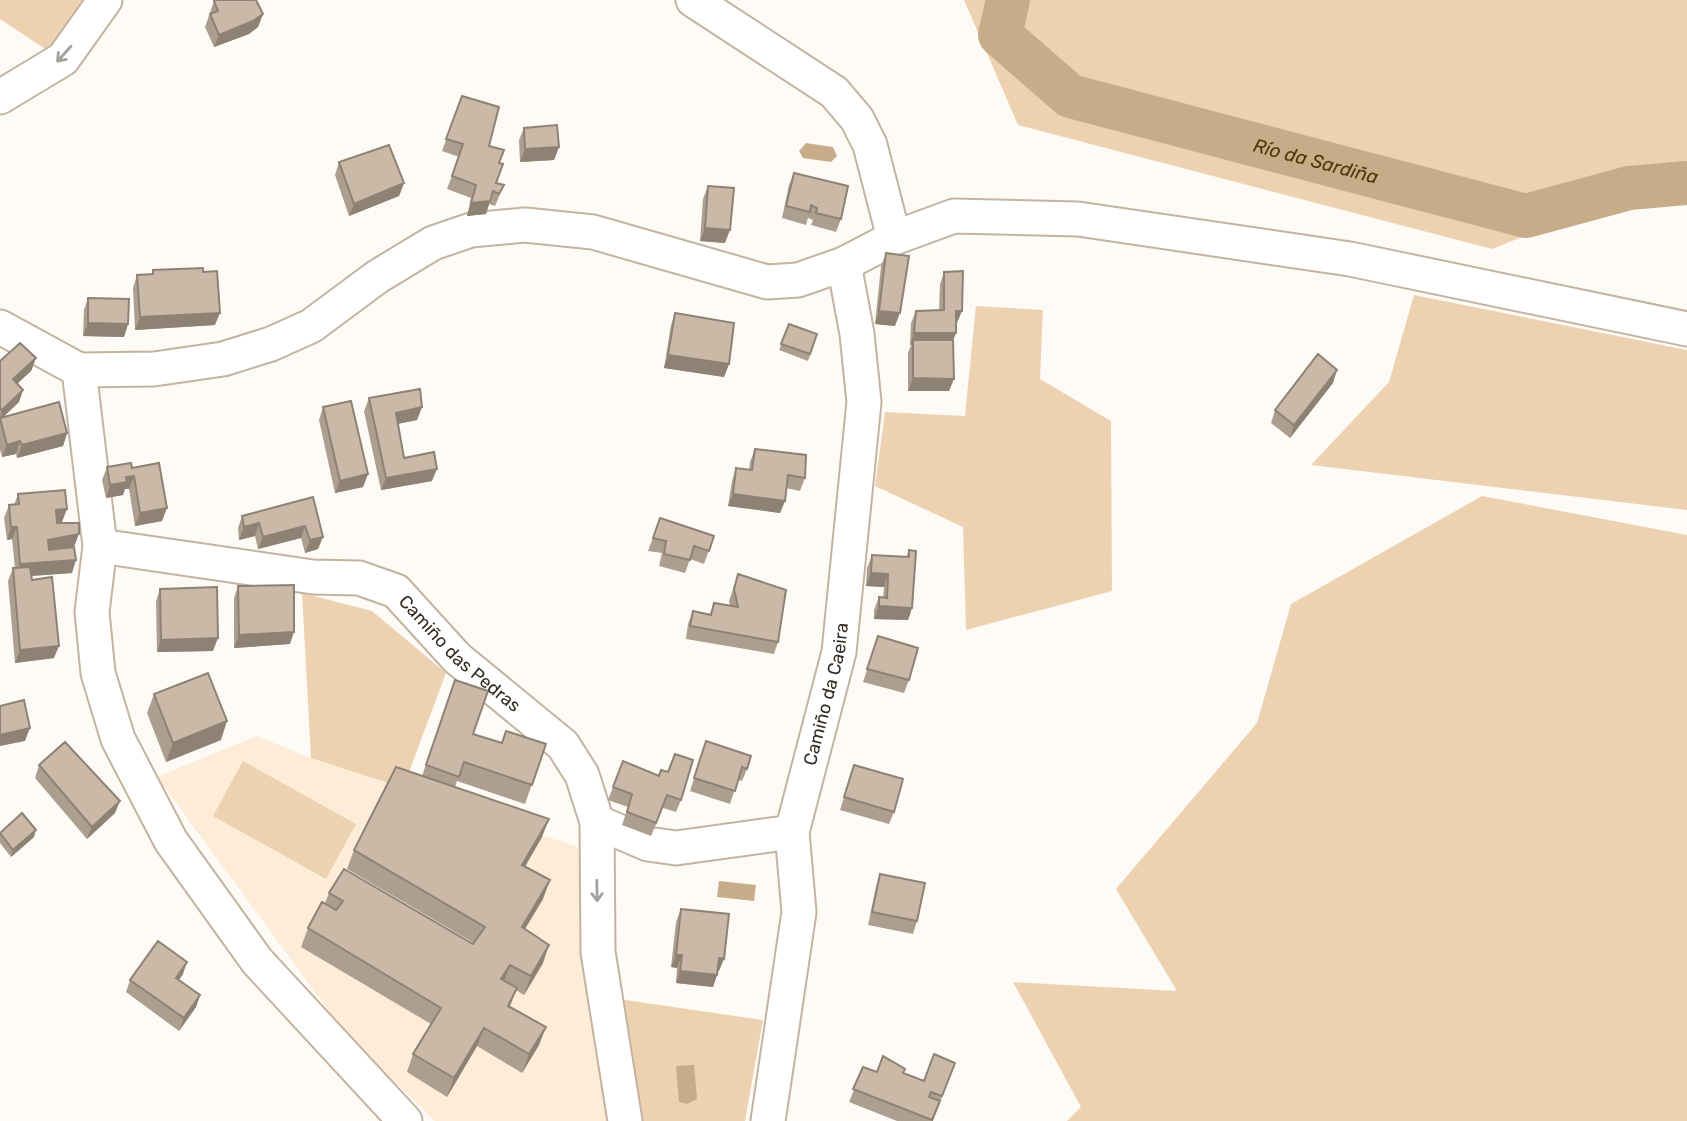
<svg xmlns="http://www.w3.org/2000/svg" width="1687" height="1121" viewBox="0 0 1687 1121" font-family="Rubik,sans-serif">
<rect width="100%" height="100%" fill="#fefbf7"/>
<!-- built -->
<path fill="#fdecd7" d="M 257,736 L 311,758 L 584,849 L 616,1121 L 435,1121 L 348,1037 L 157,777 Z"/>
<!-- green -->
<path fill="#edd2b1" d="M 0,0 L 92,0 L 56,56 L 0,19 Z
M 964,0 L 1687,0 L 1687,171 L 1492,249 L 1018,125 Z
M 1414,295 L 1687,350 L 1687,510 L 1311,465 L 1389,382 Z
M 976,306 L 1043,310 L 1040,379 L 1111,421 L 1112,591 L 966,630 L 963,527 L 875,486 L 885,412 L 965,416 Z
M 1482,496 L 1687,535 L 1687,1121 L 1067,1121 L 1081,1107 L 1013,982 L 1177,991 L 1116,889 L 1257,723 L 1291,604 Z
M 302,593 L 372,611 L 446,673 L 403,788 L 311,758 Z
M 243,761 L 356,824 L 326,879 L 213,816 Z
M 618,999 L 763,1020 L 745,1121 L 634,1121 Z"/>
<!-- water -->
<path fill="#c7ac89" d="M 806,143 L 833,147 L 837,156 L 831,162 L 803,158 L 799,151 Z
M 719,881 L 756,885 L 754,901 L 717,897 Z
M 694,1065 L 697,1099 L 687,1104 L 679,1102 L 676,1066 Z"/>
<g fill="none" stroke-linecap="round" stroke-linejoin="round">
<!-- river -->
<path stroke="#c7ac89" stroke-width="44" id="s1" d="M 1008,0 L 1000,35 L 1070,96 L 1526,216 L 1629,188 L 1687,183"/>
<!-- minor casing -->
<g stroke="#c3b3a0" stroke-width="37">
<g id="minor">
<path d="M 693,0 L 834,92 L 857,119 L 870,145 L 894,238"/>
<path d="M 0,97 L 63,59 L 105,0"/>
<path d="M 0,327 L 79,370 L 100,546 L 92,612 L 98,673 L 118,739 L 171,841 L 257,961 L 405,1121"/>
<path d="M 79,370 L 154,369 L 223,359 L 271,344 L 311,326 L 377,277 L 433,243 L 471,230 L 525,225 L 593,232 L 767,282 L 798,280 L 844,264 L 894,238 L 954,216 L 1078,219 L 1350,259 L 1687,329"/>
<path id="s2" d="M 100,546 L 313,577 L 359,578 L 396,591 L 457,658 L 563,745 L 582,775 L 597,822 L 598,952 L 625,1121"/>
<path d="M 597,822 L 648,844 L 676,848 L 792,832"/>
<path id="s3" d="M 768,1121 L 799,912 L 792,832 L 839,652 L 864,402 L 857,334 L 844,264"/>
</g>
</g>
<!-- minor -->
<use href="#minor" stroke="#fff" stroke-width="33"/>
</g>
<!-- wall -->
<path fill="#ad9f8f" d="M 214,1 L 263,14 L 258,27 L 249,34 L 214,47 L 205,27 Z
M 462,96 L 499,163 L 497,183 L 504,185 L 495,206 L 489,204 L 486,214 L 467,216 L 471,198 L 447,189 L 459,157 L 442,151 Z
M 524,128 L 559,147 L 554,160 L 520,162 L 519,140 Z
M 339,162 L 404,183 L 399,196 L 349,216 L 335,175 Z
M 794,173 L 841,219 L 836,232 L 811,225 L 813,220 L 808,218 L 806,225 L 782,218 L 789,185 Z
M 708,186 L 725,243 L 700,241 L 703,199 Z
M 886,253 L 895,326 L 875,324 L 881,266 Z
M 153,270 L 203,272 L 215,325 L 135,330 L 133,288 L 137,275 L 151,275 Z
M 944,272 L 957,323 L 956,323 L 956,333 L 953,340 L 949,391 L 908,391 L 908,353 L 911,345 L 910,345 L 911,323 L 916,311 L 939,311 L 940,284 Z
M 88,298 L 128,324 L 124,337 L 83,336 L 84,310 Z
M 675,313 L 729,364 L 724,377 L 664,368 L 671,325 Z
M 789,324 L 817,334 L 808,361 L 779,350 Z
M 36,358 L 31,371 L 17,384 L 23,390 L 19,402 L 2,418 L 67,433 L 63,446 L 17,458 L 16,454 L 2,457 L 0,450 L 0,361 Z
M 1333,383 L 1290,438 L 1271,423 L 1275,410 Z
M 369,398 L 422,407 L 417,420 L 398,424 L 404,458 L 432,481 L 381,490 L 364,411 Z
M 323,407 L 368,474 L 363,487 L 335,493 L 319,420 Z
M 755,449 L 805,478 L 800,491 L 786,488 L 785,501 L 780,513 L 728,506 L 732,481 L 736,468 L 749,470 L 750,462 Z
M 107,467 L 132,468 L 162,521 L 135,526 L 129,489 L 125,489 L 123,495 L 106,498 L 102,480 Z
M 18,494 L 62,522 L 57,522 L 57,523 L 74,547 L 72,573 L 31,576 L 54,658 L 15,663 L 8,581 L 13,568 L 15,568 L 12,539 L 7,540 L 4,518 L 9,505 L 14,505 Z
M 313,497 L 318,549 L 305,553 L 301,538 L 258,549 L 255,536 L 239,540 L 238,528 L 242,516 Z
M 660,518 L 714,536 L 704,564 L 690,559 L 685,573 L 659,566 L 662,553 L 648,551 Z
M 909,550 L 912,608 L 908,620 L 874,619 L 874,610 L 879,597 L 883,598 L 884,587 L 866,586 L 867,568 L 872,555 L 906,557 Z
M 738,574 L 778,642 L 774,654 L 686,639 L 688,624 L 693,611 L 710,614 L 714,603 L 730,605 L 729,601 Z
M 238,586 L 290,644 L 234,648 L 234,598 Z
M 160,589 L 213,651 L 157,652 L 156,601 Z
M 878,636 L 909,680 L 904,693 L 863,682 Z
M 455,680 L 473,734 L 502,743 L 546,744 L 525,804 L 457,781 L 455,787 L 542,837 L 525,867 L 543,899 L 525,929 L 543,963 L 524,995 L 516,990 L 510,1007 L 539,1045 L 522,1073 L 477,1046 L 447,1097 L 407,1072 L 413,1054 L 431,1024 L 301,947 L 308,928 L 325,903 L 329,893 L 473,944 L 474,943 L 347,869 L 354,850 L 422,776 Z
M 154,694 L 221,740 L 166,762 L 147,713 Z
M 706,741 L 747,769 L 742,781 L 738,780 L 730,804 L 690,791 Z
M 623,761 L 681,800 L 676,812 L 663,808 L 651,836 L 622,825 L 628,807 L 608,800 Z
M 39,765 L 115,813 L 87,839 L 35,778 Z
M 854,765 L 894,812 L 889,824 L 840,810 Z
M 0,833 L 34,837 L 11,857 L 0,843 Z
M 880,874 L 917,921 L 913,934 L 868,925 L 876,887 Z
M 681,909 L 719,971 L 718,971 L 713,987 L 676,983 L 677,968 L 671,967 L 676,922 Z
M 183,974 L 179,980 L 200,995 L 196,1007 L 179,1031 L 126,992 L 130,980 Z
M 955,1063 L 933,1121 L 897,1121 L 849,1102 L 863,1067 L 877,1072 L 903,1073 L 924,1081 Z"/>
<!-- shaded-wall -->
<path fill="#8d8274" d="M 263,14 L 258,27 L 249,34 L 214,47 L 219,35 Z
M 559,147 L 554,160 L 520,162 L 525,149 Z
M 404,183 L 399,196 L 349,216 L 354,204 Z
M 490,201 L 486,214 L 467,216 L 471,203 Z
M 705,228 L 730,230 L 725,243 L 700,241 Z
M 879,311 L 900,313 L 895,326 L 875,324 Z
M 956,311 L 962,311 L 957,323 L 952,324 Z
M 220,313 L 215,325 L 135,330 L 140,317 Z
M 88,323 L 128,324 L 124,337 L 83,336 Z
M 914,333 L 956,333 L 951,345 L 913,340 L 911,345 L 910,345 Z
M 668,355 L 729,364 L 724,377 L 664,368 Z
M 36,358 L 31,371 L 8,392 L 13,379 Z
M 1337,370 L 1333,383 L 1290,438 L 1294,425 Z
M 913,378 L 954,379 L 949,391 L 908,391 Z
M 23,390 L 19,402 L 0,420 L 2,410 Z
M 422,407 L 417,420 L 391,425 L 396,413 Z
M 67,433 L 63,446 L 17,458 L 22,445 Z
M 20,441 L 16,454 L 2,457 L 7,445 Z
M 437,469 L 432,481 L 381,490 L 386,478 Z
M 368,474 L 363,487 L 335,493 L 340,481 Z
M 134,476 L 129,489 L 125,489 L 123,495 L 106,498 L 110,485 L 126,477 Z
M 733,494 L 785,501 L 780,513 L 728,506 Z
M 167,508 L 162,521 L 135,526 L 140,513 Z
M 67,509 L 62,522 L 51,522 L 56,510 Z
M 259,523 L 255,536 L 239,540 L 244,527 Z
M 305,526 L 301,538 L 258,549 L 263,537 Z
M 11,527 L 17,527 L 12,539 L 7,540 Z
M 79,534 L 74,547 L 43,553 L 48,540 Z
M 323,537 L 318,549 L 305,553 L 310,540 Z
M 76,560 L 72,573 L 16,577 L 20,564 Z
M 871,573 L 888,574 L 884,587 L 866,586 Z
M 879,606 L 912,608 L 908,620 L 874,619 Z
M 294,632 L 290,644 L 234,648 L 239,635 Z
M 218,638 L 213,651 L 157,652 L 161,640 Z
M 59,646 L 54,658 L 15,663 L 20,650 Z
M 227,721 L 221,740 L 166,762 L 173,743 Z
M 30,728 L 25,741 L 0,746 L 0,735 Z
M 120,801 L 115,813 L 87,839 L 92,827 Z
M 549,819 L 542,837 L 515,883 L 522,865 Z
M 36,830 L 34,837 L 11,857 L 13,850 Z
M 550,880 L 543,899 L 515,945 L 522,927 Z
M 549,945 L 543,963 L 524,995 L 531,976 Z
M 676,955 L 682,955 L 677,968 L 671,967 Z
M 719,958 L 724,959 L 719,971 L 714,971 Z
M 187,962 L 183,974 L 172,990 L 176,978 Z
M 510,965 L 503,984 L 501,979 Z
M 680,971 L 717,975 L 713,987 L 676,983 Z
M 200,995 L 196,1007 L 179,1031 L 184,1018 Z
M 546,1027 L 539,1045 L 522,1073 L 529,1054 Z
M 484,1028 L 477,1046 L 447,1097 L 454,1078 Z"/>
<!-- building -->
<path fill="#c9b9a6" stroke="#8d8274" stroke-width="2" d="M 216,0 L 256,0 L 263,14 L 253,21 L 219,35 L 210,14 L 218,11 L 214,1 Z
M 462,96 L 499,107 L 489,146 L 504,150 L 499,163 L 503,164 L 496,183 L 504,185 L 499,194 L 493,191 L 490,201 L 471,203 L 476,185 L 452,176 L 463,144 L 446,139 Z
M 557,125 L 559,147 L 525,149 L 524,128 Z
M 389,145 L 404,183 L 354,204 L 339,162 Z
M 794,173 L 848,186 L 841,219 L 816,213 L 817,208 L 811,205 L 810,212 L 786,206 Z
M 708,186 L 734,188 L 730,230 L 705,228 Z
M 886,253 L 909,256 L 900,313 L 879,311 Z
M 203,268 L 203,272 L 217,271 L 220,313 L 140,317 L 137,275 L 153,274 L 153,270 Z
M 963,271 L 962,311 L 956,311 L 956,333 L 914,333 L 916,311 L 944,310 L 944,272 Z
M 88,298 L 129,299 L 128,324 L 88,323 Z
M 675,313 L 734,323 L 729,364 L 668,355 Z
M 789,324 L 817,334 L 810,354 L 781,344 Z
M 913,340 L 953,340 L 954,379 L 913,378 Z
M 20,343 L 36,358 L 13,379 L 23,390 L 2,410 L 0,409 L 0,361 Z
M 1318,354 L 1337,370 L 1294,425 L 1275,410 Z
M 420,389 L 422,407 L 396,413 L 404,458 L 434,452 L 437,469 L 386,478 L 369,398 Z
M 351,401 L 368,474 L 340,481 L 323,407 Z
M 59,402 L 67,433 L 22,445 L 20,441 L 7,445 L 0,418 Z
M 755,449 L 806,455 L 805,478 L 788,475 L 785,501 L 733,494 L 736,468 L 752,470 Z
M 131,463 L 132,468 L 159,463 L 167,508 L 140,513 L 134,476 L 126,477 L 127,482 L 110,485 L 107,467 Z
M 65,490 L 67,509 L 56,510 L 57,523 L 79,523 L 79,534 L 48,540 L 49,550 L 74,547 L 76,560 L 20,564 L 17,527 L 11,527 L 9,505 L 19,504 L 18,494 Z
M 313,497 L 323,537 L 310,540 L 305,526 L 263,537 L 259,523 L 244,527 L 242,516 Z
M 660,518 L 714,536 L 709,551 L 694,546 L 690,560 L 664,554 L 666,541 L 653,538 Z
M 909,550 L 916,551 L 912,608 L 879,606 L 879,597 L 887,598 L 888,574 L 871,573 L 872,555 L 909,557 Z
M 30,567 L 32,580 L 52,577 L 59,646 L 20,650 L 13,568 Z
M 738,574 L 786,590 L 778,642 L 690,626 L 693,611 L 711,615 L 714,603 L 738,607 L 734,589 Z
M 294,585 L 294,632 L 239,635 L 238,586 Z
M 217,587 L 218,638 L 161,640 L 160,589 Z
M 878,636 L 918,648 L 909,680 L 867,669 Z
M 208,673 L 227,721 L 173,743 L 154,694 Z
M 455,680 L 488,691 L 473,734 L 502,743 L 506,731 L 546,744 L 532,785 L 464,762 L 459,777 L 426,765 Z
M 24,700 L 30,728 L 0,735 L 0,706 Z
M 706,741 L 751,756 L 747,769 L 742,767 L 735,791 L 694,778 Z
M 65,742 L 120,801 L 92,827 L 39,765 Z
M 675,754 L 693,760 L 681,800 L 667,795 L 656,823 L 627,812 L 632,794 L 613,787 L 623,761 L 659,776 L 661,770 L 668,772 Z
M 854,765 L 903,779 L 894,812 L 844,797 Z
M 396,767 L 549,819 L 522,865 L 550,880 L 522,927 L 549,945 L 531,976 L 510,965 L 501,979 L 517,988 L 508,1006 L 546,1027 L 529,1054 L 484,1028 L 454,1078 L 413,1054 L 441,1008 L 308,928 L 322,902 L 336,910 L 343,901 L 329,893 L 344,869 L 473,944 L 485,927 L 354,850 Z
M 22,813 L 36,830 L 13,850 L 0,833 Z
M 880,874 L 925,883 L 917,921 L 872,912 Z
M 681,909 L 729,914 L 724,959 L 719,958 L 717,975 L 680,971 L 682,955 L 676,955 Z
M 158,941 L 187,962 L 176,978 L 200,995 L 184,1018 L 130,980 Z
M 934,1054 L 955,1063 L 942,1096 L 931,1092 L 929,1097 L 940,1101 L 932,1120 L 853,1089 L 863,1067 L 877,1072 L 883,1056 L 905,1069 L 903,1073 L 924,1081 Z"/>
<!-- one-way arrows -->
<defs><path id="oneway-shaft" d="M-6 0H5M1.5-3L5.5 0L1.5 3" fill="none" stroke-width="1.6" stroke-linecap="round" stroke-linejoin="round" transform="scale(1.75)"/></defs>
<g stroke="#a3a09d">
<use href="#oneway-shaft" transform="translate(64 54) rotate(132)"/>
<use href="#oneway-shaft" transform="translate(597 891) rotate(89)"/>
</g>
<g text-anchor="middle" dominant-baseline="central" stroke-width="5" stroke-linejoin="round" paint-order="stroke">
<!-- street labels -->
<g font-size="18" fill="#332c25" stroke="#fefbf7">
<text stroke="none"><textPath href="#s2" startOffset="390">Camiño das Pedras</textPath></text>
<text stroke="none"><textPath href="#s3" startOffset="434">Camiño da Caeira</textPath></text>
</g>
<!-- water labels -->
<g font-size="19" font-style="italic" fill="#503406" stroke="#fefbf7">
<text stroke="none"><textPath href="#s1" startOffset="383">Río da Sardiña</textPath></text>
</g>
</g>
</svg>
